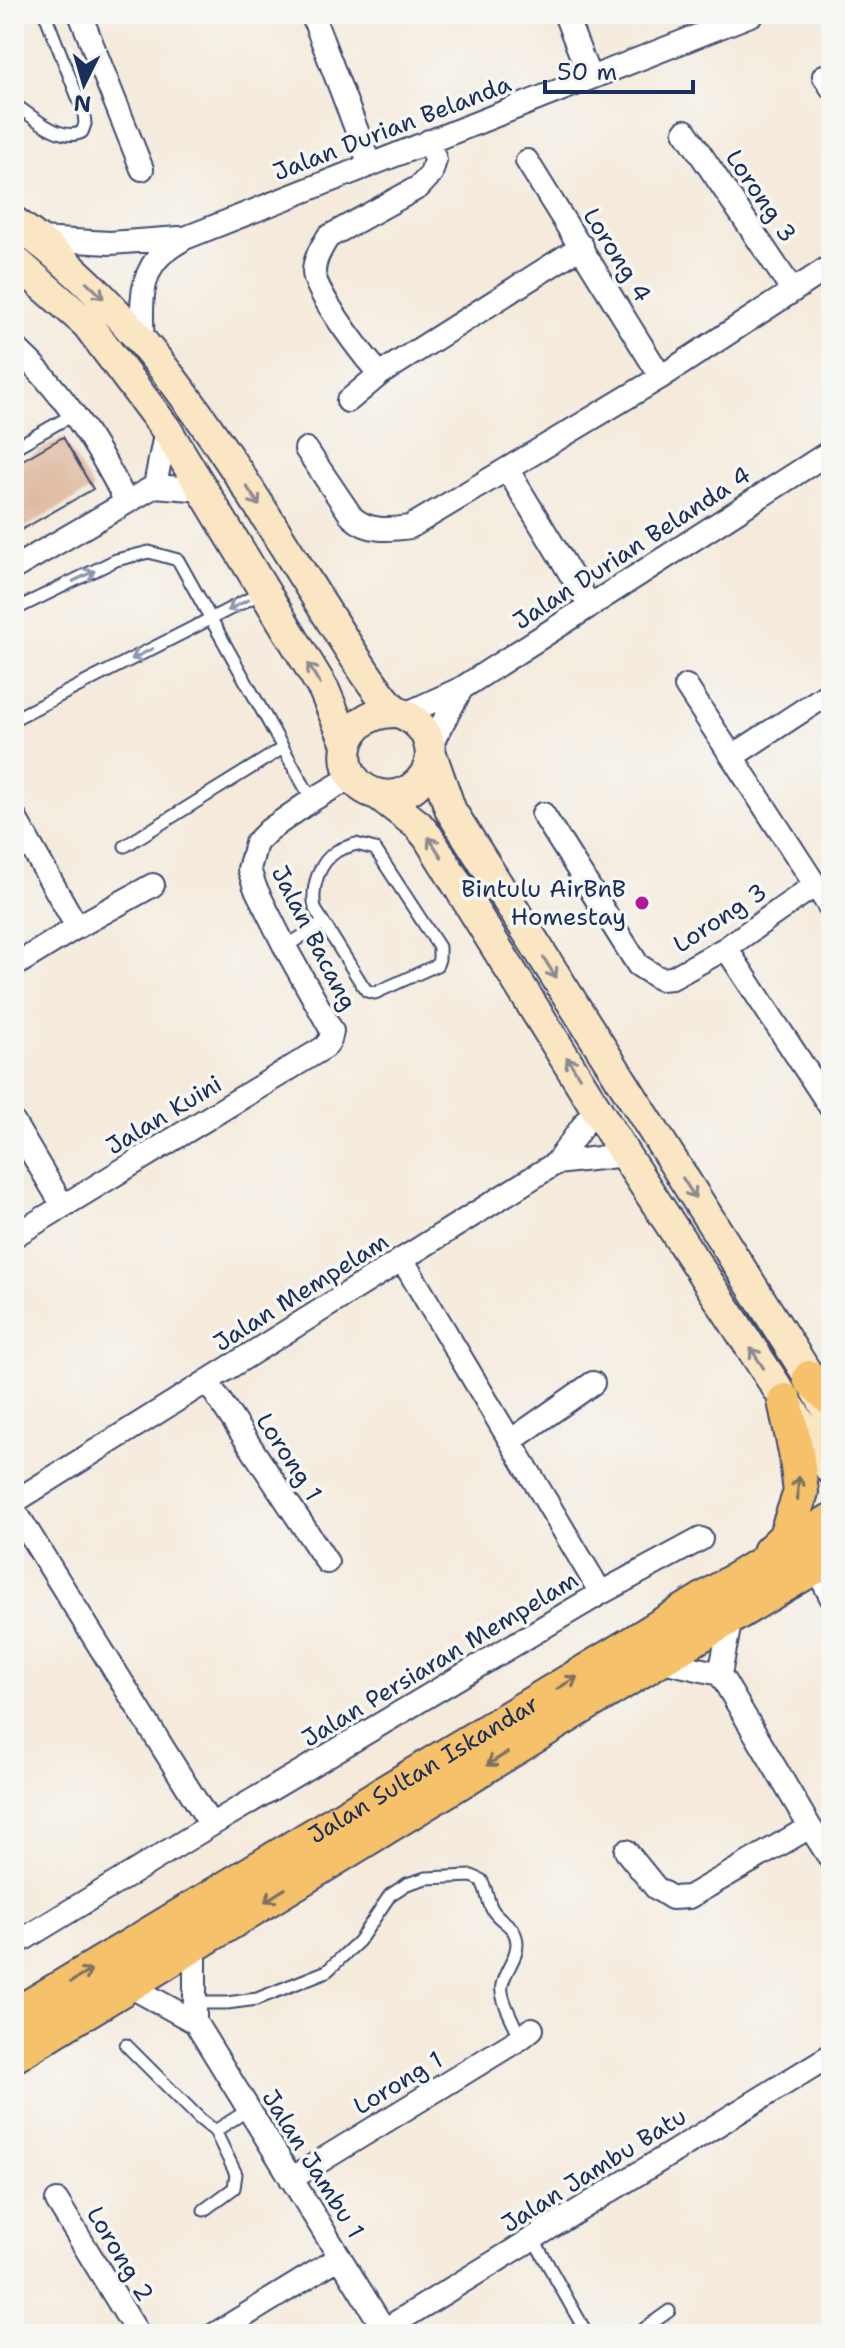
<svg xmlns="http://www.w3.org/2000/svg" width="845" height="2348" viewBox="0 0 845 2348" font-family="'Shantell Sans',sans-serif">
<rect width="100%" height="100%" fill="#f6f6f2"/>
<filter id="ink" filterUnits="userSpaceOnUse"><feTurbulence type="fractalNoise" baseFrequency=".0125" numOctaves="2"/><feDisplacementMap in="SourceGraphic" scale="16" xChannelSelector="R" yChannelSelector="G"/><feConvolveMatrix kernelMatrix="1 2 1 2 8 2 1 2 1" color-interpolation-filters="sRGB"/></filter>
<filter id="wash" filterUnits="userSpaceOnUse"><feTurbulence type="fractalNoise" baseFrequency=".006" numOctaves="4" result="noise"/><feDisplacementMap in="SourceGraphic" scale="32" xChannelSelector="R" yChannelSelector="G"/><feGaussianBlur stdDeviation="1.8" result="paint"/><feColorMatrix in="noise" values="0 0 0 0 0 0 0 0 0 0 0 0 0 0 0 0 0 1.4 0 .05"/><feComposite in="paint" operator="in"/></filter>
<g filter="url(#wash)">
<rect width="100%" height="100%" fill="#f5eadb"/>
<g id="blocks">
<!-- building -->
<path fill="#daac8f" d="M 63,437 L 93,489 L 14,534 L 14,465 Z"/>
</g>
</g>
<g filter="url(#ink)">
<use href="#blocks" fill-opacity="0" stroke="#3c4b71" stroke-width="2"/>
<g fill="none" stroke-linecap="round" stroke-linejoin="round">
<!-- lane casing -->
<g stroke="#3c4b71" stroke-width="15">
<path id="lane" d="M 14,104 C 32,116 61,143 82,132 L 85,124 L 84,113 L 45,14
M 14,448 L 74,414
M 14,610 L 116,560 L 149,552 L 178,560 L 312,800
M 14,719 L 261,593
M 356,844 L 375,849 L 439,947 L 439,959 L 437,965 L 375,993 L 367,991 L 363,986 L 315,909 C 311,888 318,863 337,851 C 342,848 350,846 356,844 Z
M 125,846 L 283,748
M 285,947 L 323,923
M 812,1572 L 829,1605 L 831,1604
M 195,2003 L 227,2003 L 257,1999 L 327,1971 L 359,1941 L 390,1895 L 407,1884 L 426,1878 L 472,1876 L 481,1880 C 487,1889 487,1900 492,1909 C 500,1923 516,1924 517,1943 C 517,1959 505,1970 502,1985 C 499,1998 515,2025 521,2038
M 126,2045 L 200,2119 L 215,2131 L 248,2110
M 204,2210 L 234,2188 L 236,2174 L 215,2131
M 533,2238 L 587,2334
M 637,2334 L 669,2311"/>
</g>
<!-- street casing -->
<g stroke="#3c4b71" stroke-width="26">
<path id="street" d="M 80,14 L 142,169
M 312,14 L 370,165
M 565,14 L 590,78
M 824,76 L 831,87
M 685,131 L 793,291
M 527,161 L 661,377
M 39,239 L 110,243 L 179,238
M 143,345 C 142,321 139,289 151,268 C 158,254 172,246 185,238 L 753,14
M 14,346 C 60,388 99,446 126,502
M 380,374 C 365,358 314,292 314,272 C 314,259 322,247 328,237 L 419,187 L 431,174 L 435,160 L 429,141
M 348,401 L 380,374 L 582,246
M 306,449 L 352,517 C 368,532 389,530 410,527 L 661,377 L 831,266
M 507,469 L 590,606
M 155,486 L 166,429
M 14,568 L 155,486 L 204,490
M 686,686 L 831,909
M 405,714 L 462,688 L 831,451
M 430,746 L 462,688
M 733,756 L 831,692
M 543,814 L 638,965 L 660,979 L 672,978 L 726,948 L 815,885
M 14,816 L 77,927
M 726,948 L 831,1108
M 14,966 L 77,927 L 153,885
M 14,1123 L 63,1206
M 556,1163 L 597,1106
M 14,1236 L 325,1047 L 330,1040 L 332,1031 L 285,947 L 255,887 L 249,869 L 256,843 L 269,830 L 312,800 L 353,776
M 207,1381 L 327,1562
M 512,1440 L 593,1383
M 14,1502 L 556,1163 L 625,1155
M 14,1509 L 211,1825
M 601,1593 L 701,1539
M 731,1618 L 720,1674 L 810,1827 L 831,1860
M 658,1660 L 720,1674
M 626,1851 L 656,1888 L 672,1898 L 689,1897 L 810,1827
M 195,1944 L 195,2022
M 14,1945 L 211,1825 L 601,1593 L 402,1259
M 128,1985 L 195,2022 L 387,2334
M 291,2179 L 521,2038 L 532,2029
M 57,2201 L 138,2334
M 384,2330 L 831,2055
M 215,2334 L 340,2257"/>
</g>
<!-- secondary casing -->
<g stroke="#3c4b71" stroke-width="34">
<path id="secondary" d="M 14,222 C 170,332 259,513 362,668 C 370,680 385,702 396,711 C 398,713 404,714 407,716 C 418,722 426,731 429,743 C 438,772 410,800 381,795 C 329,785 336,709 398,712
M 14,260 L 87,324 L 166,429 L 324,690 L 347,744
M 431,754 L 451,811 L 458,822 L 810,1378 L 831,1416
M 379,795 L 418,825 L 428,837 L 625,1155 L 831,1470"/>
</g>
<!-- primary casing -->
<g stroke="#3c4b71" stroke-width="38">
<g id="primary">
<path d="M 810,1378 L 831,1399"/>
<path d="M 770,1552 L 785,1538 L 801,1492 L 796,1452 L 785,1401"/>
<path id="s1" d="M 14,2016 L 630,1645 L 831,1521"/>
<path d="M 14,2055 L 658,1660 L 831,1557"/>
</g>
</g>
<!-- lane -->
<use href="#lane" stroke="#fff" stroke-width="11"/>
<!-- street -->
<use href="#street" stroke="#fff" stroke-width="22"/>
<!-- secondary -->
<use href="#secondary" stroke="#fbe6c4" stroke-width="30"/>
<!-- primary -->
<use href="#primary" stroke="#f5c16b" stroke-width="34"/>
</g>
<!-- one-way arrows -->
<defs><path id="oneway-shaft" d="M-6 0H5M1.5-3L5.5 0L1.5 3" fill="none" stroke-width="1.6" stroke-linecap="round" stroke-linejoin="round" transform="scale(2)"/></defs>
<g stroke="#8b8a91">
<use href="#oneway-shaft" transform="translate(95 290) rotate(44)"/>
<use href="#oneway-shaft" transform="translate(253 496) rotate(57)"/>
<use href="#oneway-shaft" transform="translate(314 674) rotate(-121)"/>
<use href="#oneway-shaft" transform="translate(435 847) rotate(-123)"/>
<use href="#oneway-shaft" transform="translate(550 968) rotate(58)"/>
<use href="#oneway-shaft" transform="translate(573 1067) rotate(-122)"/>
<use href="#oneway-shaft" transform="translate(689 1188) rotate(58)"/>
<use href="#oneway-shaft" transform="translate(757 1358) rotate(-123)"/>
</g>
<g stroke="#8d97ae">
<use href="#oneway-shaft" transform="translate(84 576) rotate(-26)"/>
<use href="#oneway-shaft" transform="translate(238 605) rotate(153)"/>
<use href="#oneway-shaft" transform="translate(142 654) rotate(153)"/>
</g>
<g stroke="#7d7164">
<use href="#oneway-shaft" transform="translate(798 1488) rotate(-88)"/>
<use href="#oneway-shaft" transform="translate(567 1683) rotate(-31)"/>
<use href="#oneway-shaft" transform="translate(497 1759) rotate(148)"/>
<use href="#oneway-shaft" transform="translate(275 1895) rotate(148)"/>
<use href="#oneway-shaft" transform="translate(81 1976) rotate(-31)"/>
</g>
</g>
<!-- markers -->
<circle fill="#b5179e" stroke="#f6f6f2" stroke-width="3" cx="642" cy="903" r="8"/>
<g text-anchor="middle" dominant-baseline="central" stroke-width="7" stroke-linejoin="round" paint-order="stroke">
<!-- street labels -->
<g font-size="24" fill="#1b2f5e" stroke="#f6f6f2">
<text transform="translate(392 128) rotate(-21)">Jalan Durian Belanda</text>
<text transform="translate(761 196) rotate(56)">Lorong 3</text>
<text transform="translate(617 255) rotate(58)">Lorong 4</text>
<text transform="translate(632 548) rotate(-33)">Jalan Durian Belanda 4</text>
<text transform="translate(720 918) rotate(-33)">Lorong 3</text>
<text transform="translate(314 938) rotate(63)">Jalan Bacang</text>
<text transform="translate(164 1115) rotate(-31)">Jalan Kuini</text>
<text transform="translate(301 1292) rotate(-32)">Jalan Mempelam</text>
<text transform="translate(289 1457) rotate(57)">Lorong 1</text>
<text transform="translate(440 1659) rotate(-31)">Jalan Persiaran Mempelam</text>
<text stroke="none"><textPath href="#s1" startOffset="478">Jalan Sultan Iskandar</textPath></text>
<text transform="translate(398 2083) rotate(-31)">Lorong 1</text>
<text transform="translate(313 2164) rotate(58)">Jalan Jambu 1</text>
<text transform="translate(594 2170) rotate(-32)">Jalan Jambu Batu</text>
<text transform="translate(120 2254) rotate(59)">Lorong 2</text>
</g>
<!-- poi labels -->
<g font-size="24" fill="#1b2f5e" stroke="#f6f6f2" text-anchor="end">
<text x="626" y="889">Bintulu AirBnB<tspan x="626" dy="28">Homestay</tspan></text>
</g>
</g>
<!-- margin -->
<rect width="845" height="2348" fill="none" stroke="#f6f6f2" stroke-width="48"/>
<!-- north arrow -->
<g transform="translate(84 84) rotate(185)" stroke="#f6f6f2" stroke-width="6" paint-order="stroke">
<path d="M0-6L14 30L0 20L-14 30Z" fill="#1b2f5e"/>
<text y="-12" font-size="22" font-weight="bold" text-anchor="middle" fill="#1b2f5e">N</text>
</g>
<!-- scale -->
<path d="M545 80v12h148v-12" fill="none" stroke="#1b2f5e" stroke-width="4"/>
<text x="557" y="80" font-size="24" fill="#1b2f5e" stroke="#f6f6f2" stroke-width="6" paint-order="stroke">50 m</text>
</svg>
